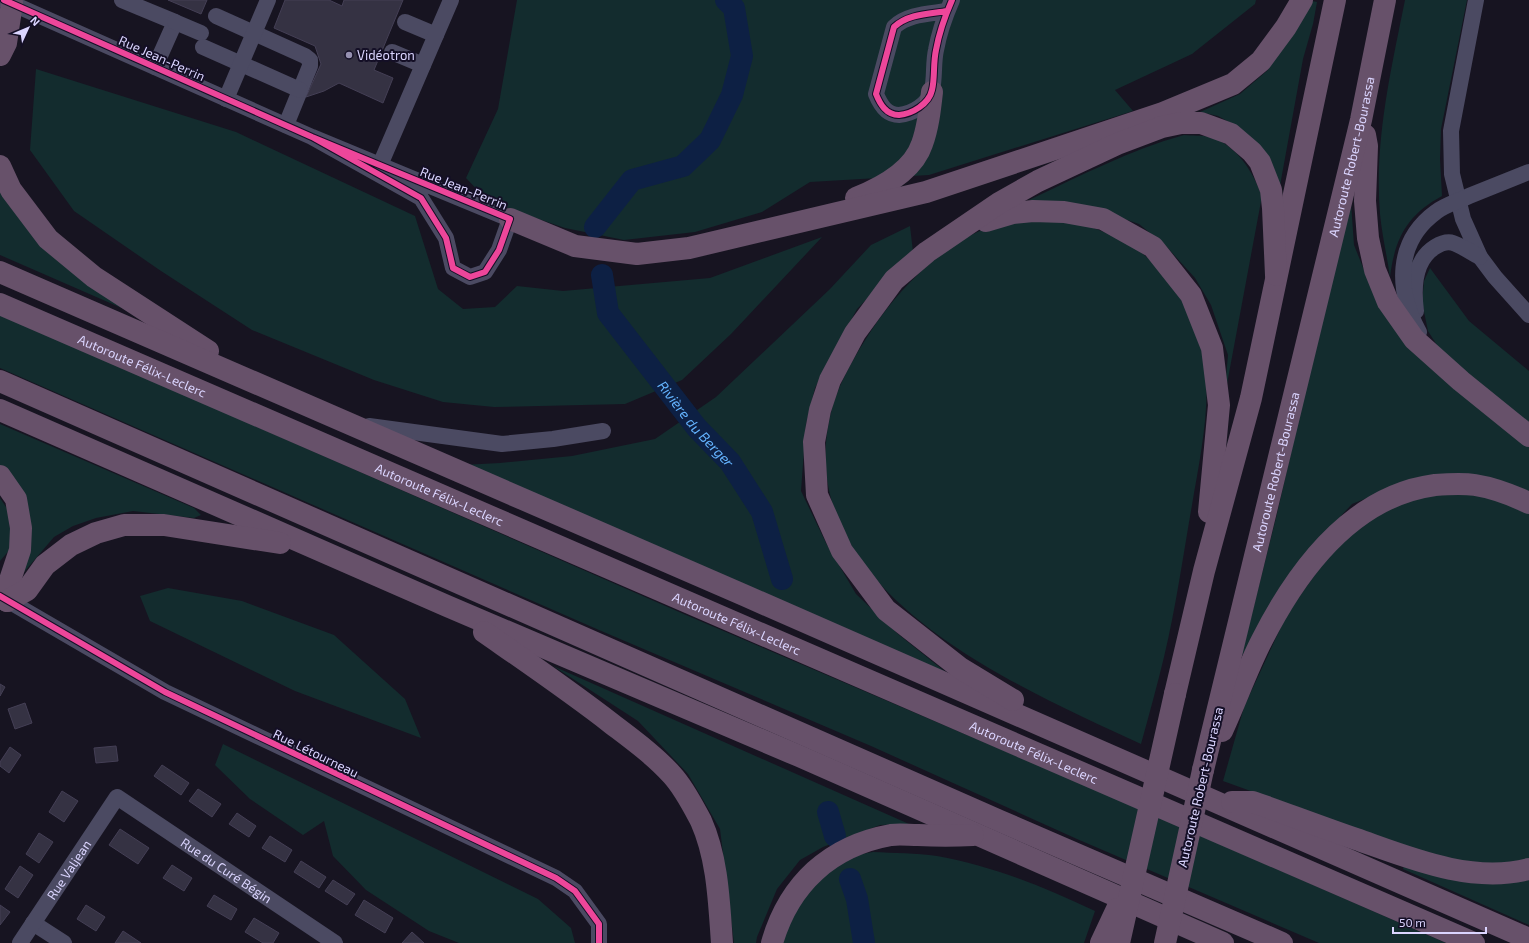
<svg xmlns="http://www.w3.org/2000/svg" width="1529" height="943" viewBox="0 0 1529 943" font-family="'Exo 2',sans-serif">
<rect width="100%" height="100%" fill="#171421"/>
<!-- green -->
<path fill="#132c2e" d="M 517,0 L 1256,0 L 1255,4 L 1192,54 L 1115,90 L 1133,111 L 929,175 L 810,182 L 762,212 L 695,232 L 624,240 L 565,228 L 489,202 L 466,178 L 498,109 Z
M 1405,0 L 1467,0 L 1441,129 L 1440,159 L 1442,196 C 1407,215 1395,238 1390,277 C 1387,256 1382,235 1380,214 C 1374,142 1391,70 1405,0 Z
M 1312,1 L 1317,2 L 1313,24 L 1303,59 L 1279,191 L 1238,127 L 1218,116 L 1200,112 L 1240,94 L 1268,70 Z
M 36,69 L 236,132 L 415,216 L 438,289 L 463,309 L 495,307 L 517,286 L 563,291 L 710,278 L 822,237 L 731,334 L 682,380 L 625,404 L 494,407 L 443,402 L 374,380 L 252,330 L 161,271 L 74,211 L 30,150 Z
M 1184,135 C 1192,136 1202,135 1210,137 C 1237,145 1253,172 1262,196 L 1224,400 L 1228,355 L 1211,305 L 1195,278 L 1166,246 L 1139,224 L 1095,209 L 1029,200 C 1080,176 1130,150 1184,135 Z
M 0,177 L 133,313 L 0,255 Z
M 1351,203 L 1354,245 L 1376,300 L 1529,445 L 1529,495 L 1415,479 L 1352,504 L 1300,560 L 1257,634 L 1241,657 L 1277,514 L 1342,229 Z
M 1069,219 C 1092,227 1118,236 1138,250 C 1163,269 1187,299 1197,329 C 1217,382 1201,451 1192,505 C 1183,556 1176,607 1164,657 C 1157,686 1149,715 1141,744 C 1012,684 781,587 833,405 C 841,379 856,354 871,331 C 899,288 948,238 999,224 C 1017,220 1050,220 1069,219 Z
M 910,226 L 913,252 L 857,309 L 815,388 L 806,424 L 801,491 L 826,543 L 856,594 L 898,634 L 948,674 L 462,465 L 500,463 L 572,456 L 655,439 L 716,397 L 830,289 L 871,245 Z
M 1430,268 L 1469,321 L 1529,371 L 1529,424 L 1440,350 L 1428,331 L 1422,302 L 1424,281 Z
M 0,314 L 686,615 L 1096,790 L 1446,943 L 1319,943 L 1077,839 L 871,746 L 599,630 L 0,368 Z
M 0,424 L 194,508 L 201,515 L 194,518 L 133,511 L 96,518 L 73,526 L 54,537 L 19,578 L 0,466 Z
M 1459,493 L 1494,495 L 1529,512 L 1529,863 L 1483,864 L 1430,856 L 1223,781 L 1244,707 L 1287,614 L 1334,548 L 1366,518 L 1423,495 Z
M 0,498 L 8,510 L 12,547 L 0,561 Z
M 168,588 L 242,601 L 334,635 L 405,699 L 421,738 L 295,691 L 150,621 L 140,596 Z
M 553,666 L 909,824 L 880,825 L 823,847 L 800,860 L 777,889 L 757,937 L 756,943 L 734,943 L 720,829 L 688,774 L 638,721 Z
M 223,744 L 538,899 L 571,928 L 575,943 L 459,943 L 429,931 L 366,890 L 333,856 L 324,821 L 303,835 L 250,799 L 215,765 Z
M 873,852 C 894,853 916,853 937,856 C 993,866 1044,887 1095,911 L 1084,943 L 780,943 L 793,914 L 812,886 L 846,857 Z
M 1404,865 L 1529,878 L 1529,925 L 1403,869 Z"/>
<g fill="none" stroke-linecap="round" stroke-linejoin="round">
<!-- river -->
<g stroke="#0d2044" stroke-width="22">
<path d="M 595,227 L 632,180 L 683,166 L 710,140 L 732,95 L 742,56 L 734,8 L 726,0"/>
<path id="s1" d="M 602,275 L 608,313 L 697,428 L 730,462 L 762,512 L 782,579"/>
<path d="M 828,812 L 835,836"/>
<path d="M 850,879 L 857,899 L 864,943"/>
</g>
</g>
<!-- building -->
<path fill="#353243" stroke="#443f55" d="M 168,0 L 207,0 L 201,14 Z
M 285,0 L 329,0 L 342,6 L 344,0 L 403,0 L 374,70 L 393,78 L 383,103 L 339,83 L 324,91 L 306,97 L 321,64 L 315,46 L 274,28 Z
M 0,684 L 5,687 L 0,696 Z
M 25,703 L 32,723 L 15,729 L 8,709 Z
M 116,746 L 118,761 L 96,763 L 94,748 Z
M 10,747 L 21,755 L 9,773 L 0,766 L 0,762 Z
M 162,765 L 189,783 L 181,795 L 154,776 Z
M 198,789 L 221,804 L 212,817 L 189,801 Z
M 62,791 L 78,801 L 64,822 L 49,812 Z
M 237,813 L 256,826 L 249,837 L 229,824 Z
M 120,829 L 149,848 L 138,864 L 109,845 Z
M 39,833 L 53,842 L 39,863 L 26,854 Z
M 270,836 L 292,850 L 285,862 L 262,848 Z
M 301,861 L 326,877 L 319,888 L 294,872 Z
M 172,865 L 192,878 L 184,891 L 163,878 Z
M 20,866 L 33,875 L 18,898 L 5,889 Z
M 333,880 L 355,894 L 347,905 L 325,891 Z
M 214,895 L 237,909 L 231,920 L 207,906 Z
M 364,900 L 393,918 L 385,933 L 355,915 Z
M 0,905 L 10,912 L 0,925 Z
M 86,905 L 105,917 L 96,931 L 77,919 Z
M 254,918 L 279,933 L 273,943 L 263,943 L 245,932 Z
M 123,931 L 141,943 L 115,943 Z
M 412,932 L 424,943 L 402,943 Z"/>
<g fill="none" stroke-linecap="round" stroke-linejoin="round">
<!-- minor -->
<g stroke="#4b4a62" stroke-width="16">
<path d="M 4,0 L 312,137 L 510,219 L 499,250 L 485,272 L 470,277 L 453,268 L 446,238 L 421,198 L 312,137"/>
<path d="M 122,0 L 175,22 L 155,67"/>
<path d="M 1476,0 L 1451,131 L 1452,174 L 1463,219 L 1480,257 L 1495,277 L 1529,315"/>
<path d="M 947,11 C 928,14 908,14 894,27 L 876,94 C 880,104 886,115 899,115 C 912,114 929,104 932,90 C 935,78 933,63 936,50 C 939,33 945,16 952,0"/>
<path d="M 216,16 L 305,56 L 310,60 L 310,66 L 286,125"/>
<path d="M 175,22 L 201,33"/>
<path d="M 405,22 L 436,35"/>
<path d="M 203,47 L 300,90"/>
<path d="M 392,52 L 423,65"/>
<path d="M 226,99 L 268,0"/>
<path d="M 380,165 L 451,0"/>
<path d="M 1416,311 C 1413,288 1414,260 1435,247 C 1440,244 1447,241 1453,243 C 1462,246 1472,253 1480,257"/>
<path d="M 1419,332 C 1396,290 1395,242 1436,212 C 1445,205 1459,201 1469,196 C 1489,188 1509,180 1529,172"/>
<path d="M 369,426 L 502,444 L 553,439 L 603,431"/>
<path d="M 0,596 L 165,692 L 556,878 L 575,891 L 599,924 L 599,943"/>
<path d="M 33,923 L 64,943"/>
<path id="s2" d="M 20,943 L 117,797 L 335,943"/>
</g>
<!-- highway -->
<g stroke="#67516a" stroke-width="22">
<path d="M 0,55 L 6,43 L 12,3"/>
<path d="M 1365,135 L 1367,146 L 1365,201 L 1368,238 L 1375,270 L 1388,302 L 1414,339 L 1461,381 L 1529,436"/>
<path d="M 0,166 L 11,190 L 48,239 L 94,277 L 208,351"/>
<path d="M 856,198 C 881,188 913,171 922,144 C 928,128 930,110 932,92"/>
<path d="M 510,219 L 575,246 L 637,254 L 689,248 L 926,192 L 1163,113 L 1233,84 L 1261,61 L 1286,27 L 1302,0"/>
<path d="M 986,221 L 1013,213 L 1033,211 L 1064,212 L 1103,219 L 1153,247 L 1191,295 L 1212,348 L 1219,405 L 1209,512"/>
<path d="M 0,272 L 746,596 L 1529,939"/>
<path id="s3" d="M 0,304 L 1474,943"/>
<path d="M 0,381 L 1000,821 L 1282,943"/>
<path d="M 0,410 L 447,606 L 799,756 L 1223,943"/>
<path d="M 0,476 L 16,499 L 21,528 L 20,550 L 10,580 L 7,601"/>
<path d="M 7,601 L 27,590 L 45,565 L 71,545 L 96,533 L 124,525 L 164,525 L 280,543"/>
<path d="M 484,632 C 527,662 571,692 612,724 C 633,740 655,756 672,775 C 684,788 693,806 701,821 C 718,859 719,903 722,943"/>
<path d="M 1175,694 L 1204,571 L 1251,398 L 1335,0"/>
<path d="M 1013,700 L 960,668 L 886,610 L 842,551 L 817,495 L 814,442 L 820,410 L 830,380 L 855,333 L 894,280 L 927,252 L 999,203 L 1038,181 L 1117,144 L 1162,127 L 1181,123 L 1201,123 L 1231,134 L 1252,152 L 1260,162 L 1271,190 L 1273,208 L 1276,275"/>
<path d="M 1222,731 C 1236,701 1247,669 1262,640 C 1298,569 1352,496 1435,485 C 1448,484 1462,483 1475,485 C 1494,488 1512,495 1529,503"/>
<path id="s4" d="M 1203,770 L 1361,120 L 1385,0"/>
<path d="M 1232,802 L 1253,802 C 1287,814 1321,827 1356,839 C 1410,858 1471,884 1529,869"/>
<path d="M 772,943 C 789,884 830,846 891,835 C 899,834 909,835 918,835 C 936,836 955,836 973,835"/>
</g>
<!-- highway-bridge -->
<path stroke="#67516a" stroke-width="22" d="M 1101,943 L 1117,909
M 1119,943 L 1175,694
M 1165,943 L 1203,770"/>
<!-- cycleway casing -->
<g stroke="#140f26" stroke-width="8">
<path id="cycleway" d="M 4,0 L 312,137 L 510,219 L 499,250 L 485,272 L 470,277 L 453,268 L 446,238 L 421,198 L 312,137
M 947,11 C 928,14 908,14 894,27 L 876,94 C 880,104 886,115 899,115 C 912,114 929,104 932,90 C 935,78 933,63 936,50 C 939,33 945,16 952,0
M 0,596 L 165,692 L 556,878 L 575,891 L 599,924 L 599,943"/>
</g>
<!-- cycleway -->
<use href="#cycleway" stroke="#ed469a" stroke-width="6"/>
</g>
<!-- markers -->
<circle fill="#9691b1" stroke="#140f26" stroke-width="1.5" cx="349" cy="55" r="4"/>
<g text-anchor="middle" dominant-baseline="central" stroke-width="4" stroke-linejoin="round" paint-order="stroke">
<!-- poi labels -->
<g font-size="13" fill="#dbd5ff" stroke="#140f26" text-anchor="start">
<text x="357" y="55">Vidéotron</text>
</g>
<!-- street labels -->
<g font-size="13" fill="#dbd5ff" stroke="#140f26">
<text transform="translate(162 58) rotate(24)">Rue Jean-Perrin</text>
<text stroke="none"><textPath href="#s4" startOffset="631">Autoroute Robert-Bourassa</textPath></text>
<text transform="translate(464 188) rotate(22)">Rue Jean-Perrin</text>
<text stroke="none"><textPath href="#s3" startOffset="155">Autoroute Félix-Leclerc</textPath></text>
<text stroke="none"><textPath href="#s4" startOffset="307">Autoroute Robert-Bourassa</textPath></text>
<text stroke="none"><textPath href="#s3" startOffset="479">Autoroute Félix-Leclerc</textPath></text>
<text stroke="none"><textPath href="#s3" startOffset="803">Autoroute Félix-Leclerc</textPath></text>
<text transform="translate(316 753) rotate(26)">Rue Létourneau</text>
<text stroke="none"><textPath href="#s3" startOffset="1127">Autoroute Félix-Leclerc</textPath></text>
<text transform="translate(1200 787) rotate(-77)">Autoroute Robert-Bourassa</text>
<text stroke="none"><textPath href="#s2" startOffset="88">Rue Valjean</textPath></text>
<text stroke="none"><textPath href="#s2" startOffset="307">Rue du Curé Bégin</textPath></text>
</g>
<!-- water labels -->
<g font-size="14" font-style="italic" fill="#64b3fe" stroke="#140f26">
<text stroke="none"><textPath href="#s1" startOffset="180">Rivière du Berger</textPath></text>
</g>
</g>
<!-- north arrow -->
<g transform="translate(28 28) rotate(46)" stroke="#140f26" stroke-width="3" paint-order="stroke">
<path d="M0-3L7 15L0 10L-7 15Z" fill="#dbd5ff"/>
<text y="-6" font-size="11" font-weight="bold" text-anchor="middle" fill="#dbd5ff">N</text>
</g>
<!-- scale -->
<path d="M1393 927v6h93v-6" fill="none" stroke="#dbd5ff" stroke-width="2"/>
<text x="1399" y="927" font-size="12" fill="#dbd5ff" stroke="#140f26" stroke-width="3" paint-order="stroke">50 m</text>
</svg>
